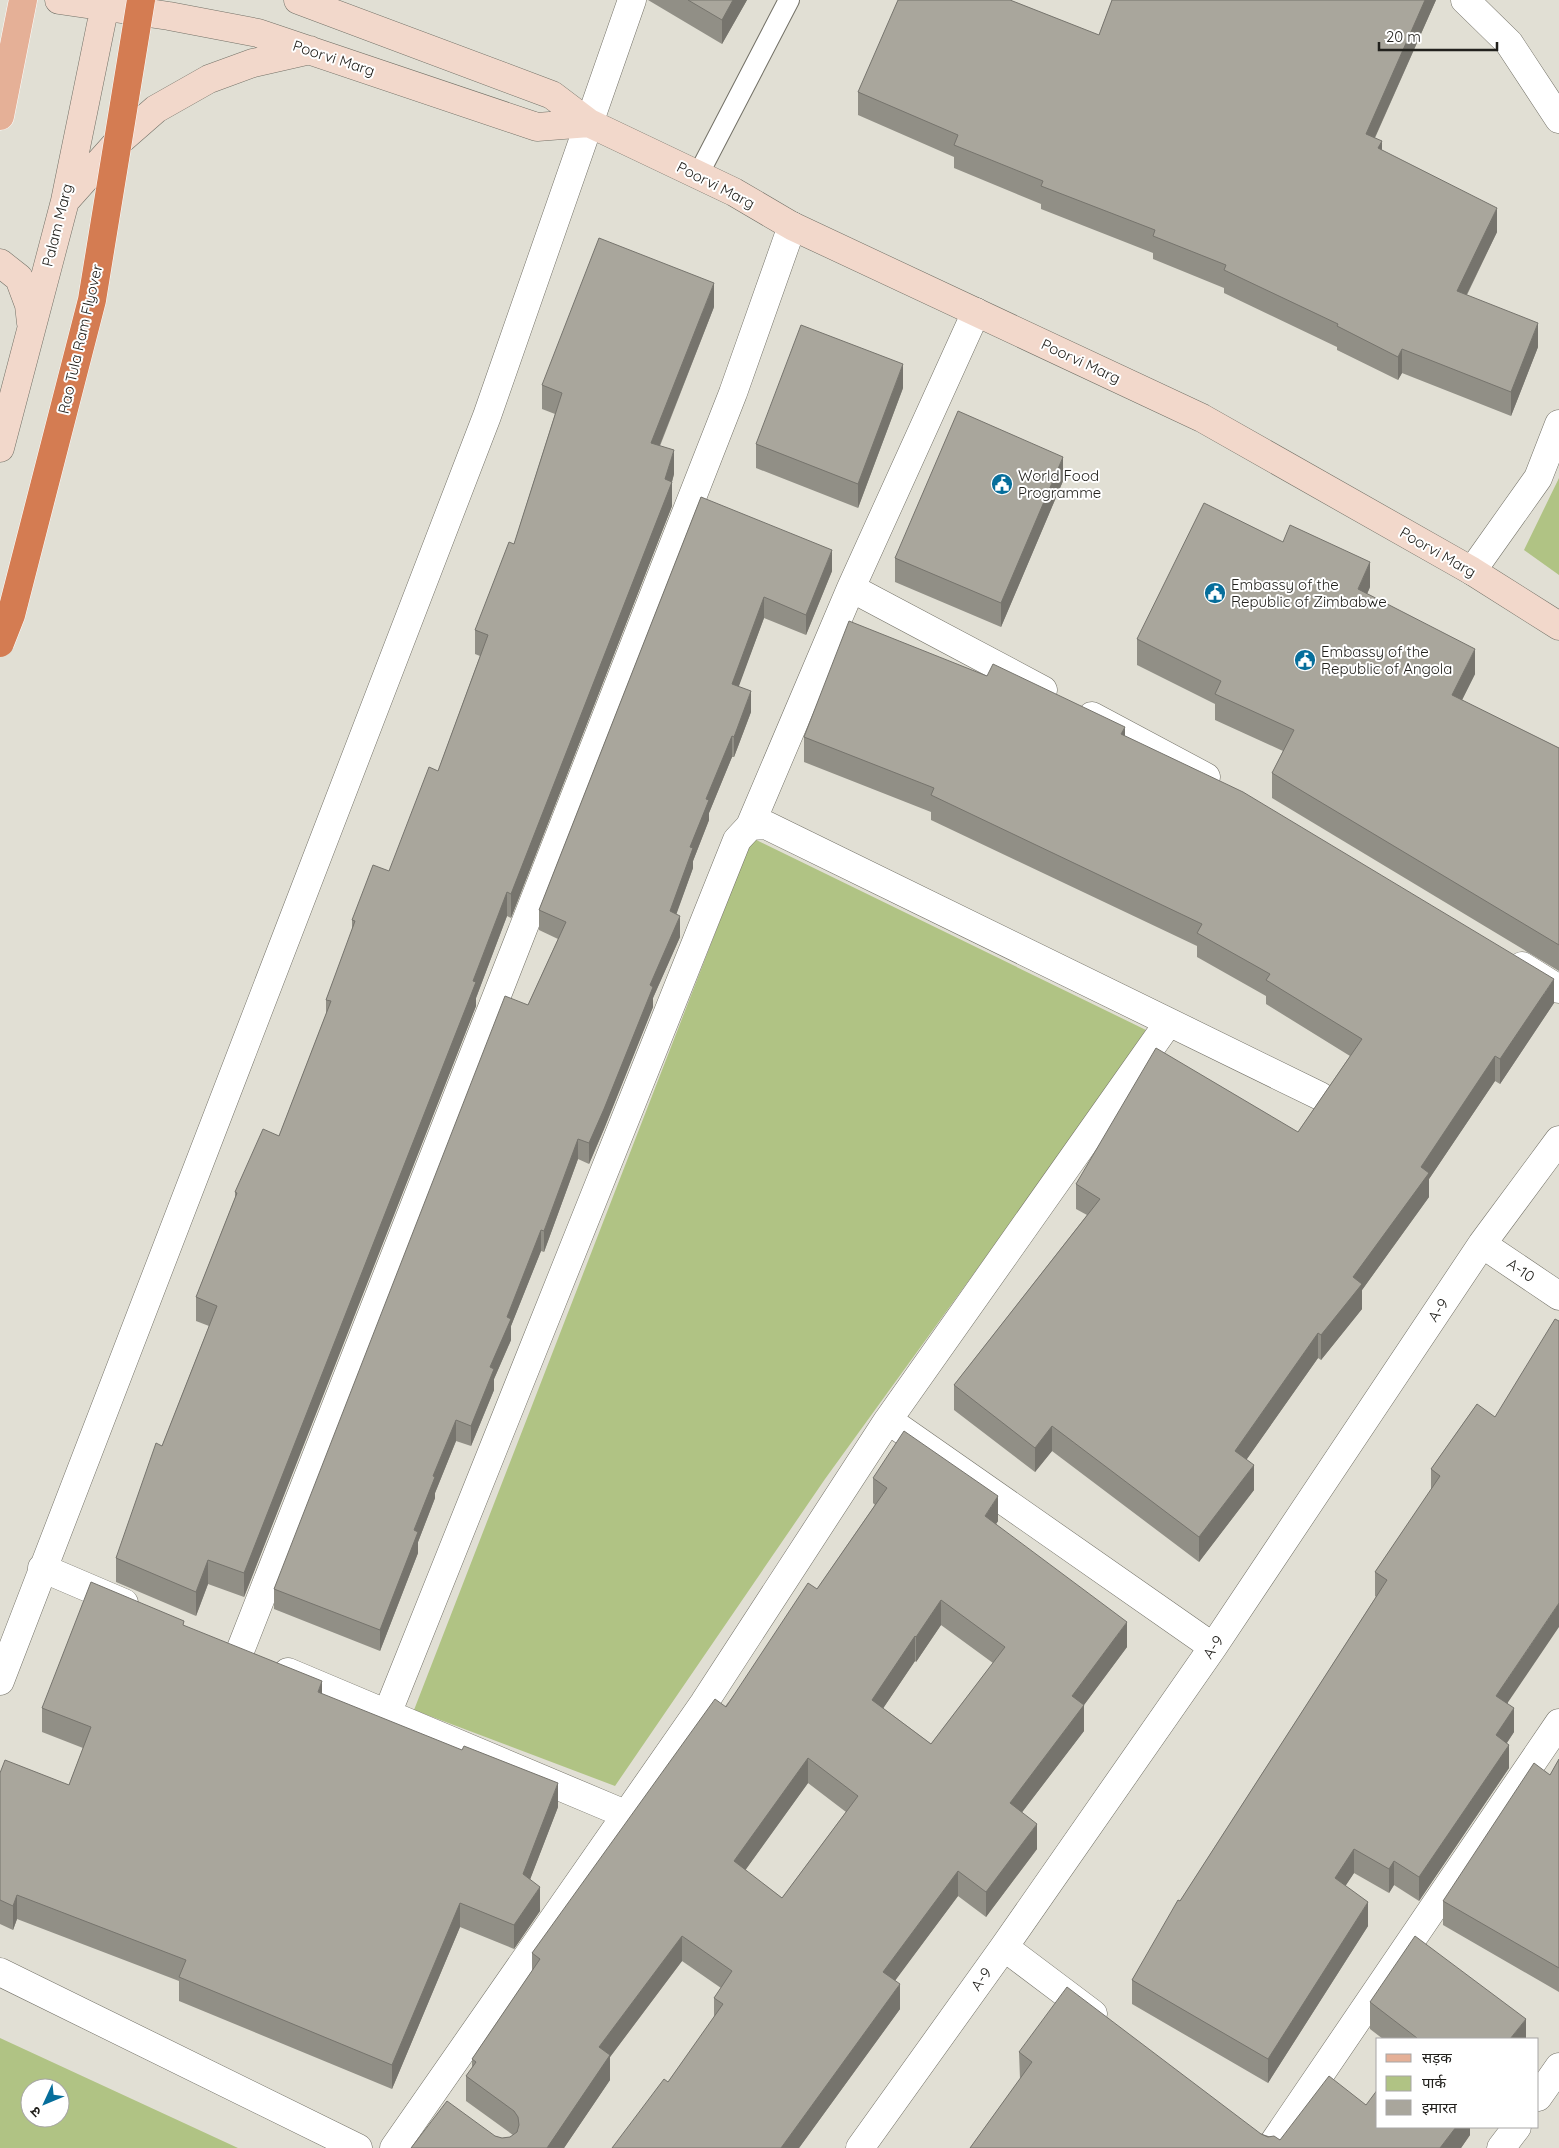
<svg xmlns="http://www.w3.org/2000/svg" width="1559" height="2148" viewBox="0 0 1559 2148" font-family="Quicksand,'Noto Sans Devanagari',sans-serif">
<rect width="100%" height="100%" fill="#e1dfd4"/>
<!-- green -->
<path fill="#b0c384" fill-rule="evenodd" d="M 1559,478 L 1559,575 L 1524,550 Z
M 752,838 L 1146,1030 L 1069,1142 L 825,1479 L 615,1786 L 414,1710 Z
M 0,2038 L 238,2148 L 0,2148 ZM 30,2088 L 60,2088 L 60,2118 L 30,2118 Z"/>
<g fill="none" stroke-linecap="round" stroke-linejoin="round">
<!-- lane casing -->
<g stroke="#737167" stroke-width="22">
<path id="lane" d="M 698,175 L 789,0"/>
</g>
<!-- street casing -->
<g stroke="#737167" stroke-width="29">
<path id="street" d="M 1465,0 L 1509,43 L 1559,119
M 1472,571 L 1538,478 L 1559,424
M 851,588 L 1043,690
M 1092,716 L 1206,777
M 750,826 L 851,588 L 976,312
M 1522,966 L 1559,989
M 1482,1244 L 1559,1296
M 888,1420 L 1213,1647
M 42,1568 L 124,1603
M 240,1651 L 733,393 L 792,226
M 288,1672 L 625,1814
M 0,1681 L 487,416 L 632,0
M 387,1714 L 737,840 L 750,826 L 766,825 L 1320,1096
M 1004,1947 L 1093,2014
M 0,1972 L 358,2148
M 1538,2097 L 1559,2067
M 394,2148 L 704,1703 L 888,1420 L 1169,1022
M 860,2148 L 1004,1947 L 1213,1647 L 1482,1244 L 1559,1140
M 1270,2148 L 1559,1723
M 1501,2148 L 1517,2127"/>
</g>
<!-- secondary casing -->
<g stroke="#737167" stroke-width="29">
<path id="secondary" d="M 59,0 L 169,16 L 258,33 L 537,127 L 589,123
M 298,0 L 552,95 L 589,123 L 734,192 L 792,226 L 1202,418 L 1472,571 L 1559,626
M 66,200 L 116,144 L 156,109 L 209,79 L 253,63 L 310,50
M 0,263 L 19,278 L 29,305 L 31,323
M 0,448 L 65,201 L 106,0"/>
</g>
<!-- primary casing -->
<g stroke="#fff" stroke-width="29">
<path id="primary" d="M 0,116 L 23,0"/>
</g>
<!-- lane -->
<use href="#lane" stroke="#fff" stroke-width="20"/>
<!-- street -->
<use href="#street" stroke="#fff" stroke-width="28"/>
<!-- secondary -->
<use href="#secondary" stroke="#f2d8cb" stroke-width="28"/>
<!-- primary -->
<use href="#primary" stroke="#e5b097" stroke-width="28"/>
<!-- highway-bridge casing -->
<g stroke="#fff" stroke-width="29" stroke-linecap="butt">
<path id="highway-bridge" d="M 0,643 L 11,615 L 92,300 L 141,0"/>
</g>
<!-- highway-bridge -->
<use href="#highway-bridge" stroke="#d47c52" stroke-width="28"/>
</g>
<!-- wall -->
<path fill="#918f86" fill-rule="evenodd" d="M 648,0 L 747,0 L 722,44 Z
M 1112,0 L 1436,0 L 1375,138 L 1382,150 L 1497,232 L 1467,295 L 1538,347 L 1511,416 L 1402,373 L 1398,380 L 1337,350 L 1337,347 L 1224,293 L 1224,288 L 1153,259 L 1153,253 L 1041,209 L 1041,204 L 954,168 L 954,157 L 858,115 L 858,92 L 1099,35 Z
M 714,307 L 660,446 L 674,474 L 672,482 L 672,506 L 511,918 L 507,916 L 476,998 L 476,1006 L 244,1597 L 208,1584 L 196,1616 L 116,1582 L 116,1558 L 162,1446 L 209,1326 L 196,1321 L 196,1297 L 235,1198 L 235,1192 L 279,1136 L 326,1014 L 326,1000 L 352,932 L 352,920 L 389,871 L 438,771 L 480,656 L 475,654 L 475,630 L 514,544 L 555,414 L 542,409 L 542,385 Z
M 903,388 L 858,508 L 756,468 L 756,444 Z
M 1063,481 L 1001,627 L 895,582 L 895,558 Z
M 701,497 L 832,571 L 806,635 L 764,618 L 738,687 L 751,712 L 734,757 L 732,757 L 709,813 L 709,820 L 693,861 L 693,868 L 676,914 L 680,937 L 653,998 L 653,1007 L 604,1129 L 589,1164 L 578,1159 L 544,1252 L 541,1251 L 511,1326 L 511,1340 L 494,1379 L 494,1390 L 471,1446 L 456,1441 L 435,1493 L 435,1498 L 418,1542 L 418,1553 L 380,1651 L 274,1609 L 274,1589 L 528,1005 L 558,939 L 539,930 L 539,910 Z
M 1370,587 L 1367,594 L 1475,674 L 1462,700 L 1559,748 L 1559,971 L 1272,798 L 1272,773 L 1283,751 L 1215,720 L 1215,704 L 1137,665 L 1137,639 Z
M 1125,736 L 1554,1003 L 1500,1084 L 1495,1081 L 1429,1179 L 1429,1197 L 1362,1290 L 1362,1309 L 1321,1360 L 1318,1358 L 1246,1460 L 1254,1490 L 1199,1562 L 1052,1451 L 1035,1472 L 954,1410 L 954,1385 L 1087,1215 L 1076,1209 L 1076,1184 L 1298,1132 L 1350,1056 L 1266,1004 L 1266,996 L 1197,957 L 1197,946 L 931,820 L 931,812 L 804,762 L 804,737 Z
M 1477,1404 L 1508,1704 L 1514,1732 L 1507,1743 L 1509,1768 L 1419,1901 L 1394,1885 L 1389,1893 L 1354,1873 L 1345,1886 L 1368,1926 L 1268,2083 L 1132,2004 L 1132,1980 L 1180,1901 L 1376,1597 L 1375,1596 L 1375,1572 L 1431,1490 L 1431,1469 Z
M 873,1478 L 998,1521 L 996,1524 L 1127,1647 L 1084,1705 L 1084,1731 L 1022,1812 L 1037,1849 L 986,1917 L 958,1896 L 895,1980 L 900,2009 L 799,2148 L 612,2148 L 668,2082 L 714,2018 L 714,1998 L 721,1988 L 682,1961 L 610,2057 L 610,2080 L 564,2148 L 411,2148 L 495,2136 L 502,2138 L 510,2137 L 513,2135 L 466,2101 L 466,2076 L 472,2068 L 472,2059 L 532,1971 L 532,1953 L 817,1589 L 875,1505 L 873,1503 ZM 941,1625 L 993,1663 L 931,1744 L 883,1708 L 915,1661 L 916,1662 ZM 808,1783 L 846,1812 L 782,1898 L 745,1870 Z
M 184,1626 L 322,1694 L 558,1807 L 530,1879 L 540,1911 L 514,1949 L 460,1927 L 392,2089 L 179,2001 L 179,1981 L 17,1919 L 13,1930 L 0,1924 L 0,1773 L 69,1785 L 83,1748 L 42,1732 L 42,1708 Z
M 1559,1759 L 1559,1992 L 1443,1925 L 1443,1901 L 1550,1775 Z
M 1370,2002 L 1526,2039 L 1383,2039 L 1370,2029 Z
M 1019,2052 L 1280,2140 L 1366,2105 L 1470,2127 L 1470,2135 L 1461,2148 L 970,2148 L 1020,2079 Z"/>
<!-- shaded-wall -->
<path fill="#76746d" d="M 733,0 L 747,0 L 722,44 L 722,20 Z
M 1425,0 L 1436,0 L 1366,157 L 1366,134 Z
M 1382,141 L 1382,165 L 1378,148 Z
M 1497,208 L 1497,232 L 1457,314 L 1457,291 Z
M 714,283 L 714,307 L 651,467 L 651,443 Z
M 1538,323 L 1538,347 L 1511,416 L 1511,392 Z
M 1402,349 L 1402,373 L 1398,380 L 1398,357 Z
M 903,364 L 903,388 L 858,508 L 858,484 Z
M 674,450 L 674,474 L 671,485 L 672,482 L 672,506 L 511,918 L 511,894 L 665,479 Z
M 1063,457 L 1063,481 L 1001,627 L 1001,603 Z
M 832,550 L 832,571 L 806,635 L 806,615 Z
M 1370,562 L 1370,587 L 1358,615 L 1358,589 Z
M 764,597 L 764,618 L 732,705 L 732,684 Z
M 1475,649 L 1475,674 L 1452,720 L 1452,695 Z
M 751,691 L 751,712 L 734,757 L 734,737 Z
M 1125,727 L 1125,752 L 1121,734 Z
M 732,736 L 732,757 L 709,813 L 709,820 L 693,861 L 693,868 L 670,932 L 670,911 L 690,847 L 706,799 Z
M 507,892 L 507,916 L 476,998 L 476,1006 L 244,1597 L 244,1573 L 473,981 Z
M 680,916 L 680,937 L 653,998 L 653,1007 L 604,1129 L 589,1164 L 589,1143 L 650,985 Z
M 1554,979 L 1554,1003 L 1500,1084 L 1500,1059 Z
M 1495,1056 L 1495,1081 L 1429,1179 L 1429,1197 L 1362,1290 L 1362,1309 L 1321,1360 L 1321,1335 L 1353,1277 L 1421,1167 Z
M 578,1139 L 578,1159 L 544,1252 L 544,1231 Z
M 541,1230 L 541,1251 L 511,1326 L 511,1340 L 494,1379 L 494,1390 L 471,1446 L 471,1426 L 507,1317 Z
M 1318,1333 L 1318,1358 L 1235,1476 L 1235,1451 Z
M 456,1420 L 456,1441 L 435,1493 L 435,1498 L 418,1542 L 418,1553 L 380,1651 L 380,1630 L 433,1476 Z
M 1052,1426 L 1052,1451 L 1035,1472 L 1035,1448 Z
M 1254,1465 L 1254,1490 L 1199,1562 L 1199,1537 Z
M 998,1496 L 998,1521 L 985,1541 L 985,1516 Z
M 208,1560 L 208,1584 L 196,1616 L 196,1592 Z
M 941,1600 L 941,1625 L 916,1662 L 916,1637 Z
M 1559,1603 L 1559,1627 L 1496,1720 L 1496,1696 Z
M 1127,1622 L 1127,1647 L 1072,1721 L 1072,1696 Z
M 915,1636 L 915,1661 L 872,1725 L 872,1700 Z
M 322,1681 L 322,1705 L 318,1692 Z
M 1084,1705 L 1084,1731 L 1010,1828 L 1010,1803 Z
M 1514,1708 L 1514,1732 L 1496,1759 L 1496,1735 Z
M 1509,1745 L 1509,1768 L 1419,1901 L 1419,1877 Z
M 808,1758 L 808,1783 L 734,1886 L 734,1861 Z
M 558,1783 L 558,1807 L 523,1898 L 523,1874 Z
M 1037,1824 L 1037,1849 L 986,1917 L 986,1892 Z
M 1354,1849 L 1354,1873 L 1335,1902 L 1335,1878 Z
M 1394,1861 L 1394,1885 L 1389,1893 L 1389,1869 Z
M 958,1871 L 958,1896 L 883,1997 L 883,1972 Z
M 540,1887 L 540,1911 L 514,1949 L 514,1925 Z
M 17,1895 L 17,1919 L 13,1930 L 13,1906 Z
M 1368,1902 L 1368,1926 L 1268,2083 L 1268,2059 Z
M 460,1903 L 460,1927 L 392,2089 L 392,2065 Z
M 682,1936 L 682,1961 L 610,2057 L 610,2080 L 564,2148 L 547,2148 L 599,2047 Z
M 900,1984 L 900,2009 L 799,2148 L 781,2148 Z
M 1526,2019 L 1526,2039 L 1510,2039 Z
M 1456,2127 L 1470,2127 L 1470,2135 L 1461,2148 L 1440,2148 Z"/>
<!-- building -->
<path fill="#a9a69c" stroke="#76746d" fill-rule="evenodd" d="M 688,0 L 733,0 L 722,20 Z
M 898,0 L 1010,0 L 1099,35 L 1112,0 L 1425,0 L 1366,134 L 1382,141 L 1378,148 L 1497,208 L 1457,291 L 1538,323 L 1511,392 L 1402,349 L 1398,357 L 1337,326 L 1338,324 L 1224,270 L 1226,265 L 1153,236 L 1155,230 L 1041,186 L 1043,181 L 954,145 L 958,135 L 858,92 Z
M 599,238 L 714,283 L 651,443 L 674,450 L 665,479 L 672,482 L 511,894 L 507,892 L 473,981 L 476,982 L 244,1573 L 208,1560 L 196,1592 L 116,1558 L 156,1443 L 162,1446 L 217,1306 L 196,1297 L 237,1193 L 235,1192 L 263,1129 L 279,1136 L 331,1001 L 326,1000 L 355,921 L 352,920 L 373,865 L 389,871 L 429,767 L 438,771 L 488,635 L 475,630 L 509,542 L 514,544 L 562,393 L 542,385 Z
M 801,325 L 903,364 L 858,484 L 756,444 Z
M 958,411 L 1063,457 L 1001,603 L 895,558 Z
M 701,497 L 832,550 L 806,615 L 764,597 L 732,684 L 751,691 L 734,737 L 732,736 L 706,799 L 709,800 L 690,847 L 693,848 L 670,911 L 680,916 L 650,985 L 653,987 L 604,1109 L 589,1143 L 578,1139 L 544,1231 L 541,1230 L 507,1317 L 511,1319 L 490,1367 L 494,1369 L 471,1426 L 456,1420 L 433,1476 L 435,1477 L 414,1530 L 418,1532 L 380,1630 L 274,1589 L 505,996 L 528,1005 L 566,922 L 539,910 Z
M 1204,503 L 1283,542 L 1290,525 L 1370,562 L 1358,589 L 1475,649 L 1452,695 L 1559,748 L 1559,945 L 1272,773 L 1294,730 L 1215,694 L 1221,681 L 1137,639 Z
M 849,621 L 987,676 L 993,664 L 1125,727 L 1121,734 L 1243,792 L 1554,979 L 1500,1059 L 1495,1056 L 1421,1167 L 1429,1173 L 1353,1277 L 1362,1284 L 1321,1335 L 1318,1333 L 1235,1451 L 1254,1465 L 1199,1537 L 1052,1426 L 1035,1448 L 954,1385 L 1100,1199 L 1076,1184 L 1156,1048 L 1298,1132 L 1362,1039 L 1266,980 L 1270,974 L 1197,933 L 1202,924 L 931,795 L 934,788 L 804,737 Z
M 1555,1319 L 1559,1321 L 1559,1603 L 1496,1696 L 1514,1708 L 1496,1735 L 1509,1745 L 1419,1877 L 1394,1861 L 1389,1869 L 1354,1849 L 1335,1878 L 1368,1902 L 1268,2059 L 1132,1980 L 1178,1900 L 1180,1901 L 1387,1580 L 1375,1572 L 1440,1476 L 1431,1469 L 1477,1404 L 1495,1417 Z
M 904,1431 L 998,1496 L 985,1516 L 1127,1622 L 1072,1696 L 1084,1705 L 1010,1803 L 1037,1824 L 986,1892 L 958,1871 L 883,1972 L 900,1984 L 781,2148 L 612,2148 L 664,2079 L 668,2082 L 723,2004 L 714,1998 L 732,1971 L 682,1936 L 599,2047 L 610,2055 L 547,2148 L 411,2148 L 447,2101 L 495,2136 L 502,2138 L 510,2137 L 517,2132 L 519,2125 L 518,2117 L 514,2111 L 466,2076 L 476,2062 L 472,2059 L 540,1959 L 532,1953 L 715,1699 L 726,1707 L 808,1583 L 817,1589 L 887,1488 L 873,1478 ZM 941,1600 L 1005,1647 L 931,1744 L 872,1700 L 915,1636 L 916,1637 ZM 808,1758 L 858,1796 L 782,1898 L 734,1861 Z
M 91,1582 L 184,1621 L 183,1625 L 322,1681 L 318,1692 L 462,1750 L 464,1746 L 558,1783 L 523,1874 L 540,1887 L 514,1925 L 460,1903 L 392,2065 L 179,1977 L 186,1960 L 17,1895 L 13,1906 L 0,1900 L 0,1773 L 5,1760 L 69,1785 L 91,1727 L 42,1708 Z
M 1559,1759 L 1559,1968 L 1443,1901 L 1534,1763 L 1550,1775 Z
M 1415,1936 L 1526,2019 L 1510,2039 L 1416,2039 L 1417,2038 L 1370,2002 Z
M 1067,1987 L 1261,2134 L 1268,2137 L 1274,2136 L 1280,2140 L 1329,2076 L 1366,2105 L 1378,2089 L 1378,2127 L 1456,2127 L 1440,2148 L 970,2148 L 1032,2062 L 1019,2052 Z"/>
<!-- icons -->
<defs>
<g id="civic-disc" transform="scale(1.125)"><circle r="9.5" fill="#066e9b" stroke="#fff"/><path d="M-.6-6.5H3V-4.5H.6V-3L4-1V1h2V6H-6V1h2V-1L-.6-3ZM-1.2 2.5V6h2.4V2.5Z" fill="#fff"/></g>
</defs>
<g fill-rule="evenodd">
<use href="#civic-disc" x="1002" y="484"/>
<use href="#civic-disc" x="1215" y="593"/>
<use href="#civic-disc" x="1305" y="660"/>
</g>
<g text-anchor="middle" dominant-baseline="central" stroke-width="4" stroke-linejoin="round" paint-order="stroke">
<!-- street labels -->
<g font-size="15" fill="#22211d" stroke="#fff">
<text transform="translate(334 58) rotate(18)">Poorvi Marg</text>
<text transform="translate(716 185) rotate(27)">Poorvi Marg</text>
<text transform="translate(57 225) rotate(-76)">Palam Marg</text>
<text transform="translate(80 339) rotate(-77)">Rao Tula Ram Flyover</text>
<text transform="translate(1081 361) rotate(25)">Poorvi Marg</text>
<text transform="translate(1438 552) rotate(30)">Poorvi Marg</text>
<text transform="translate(1521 1270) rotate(34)">A-10</text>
<text transform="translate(1438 1310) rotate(-56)">A-9</text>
<text transform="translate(1213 1647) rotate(-56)">A-9</text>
<text transform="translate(981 1979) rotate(-54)">A-9</text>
</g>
<!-- poi labels -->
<g font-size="15" fill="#22211d" stroke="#fff" text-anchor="start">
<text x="1018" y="475">World Food<tspan x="1018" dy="17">Programme</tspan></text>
<text x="1231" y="584">Embassy of the<tspan x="1231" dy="17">Republic of Zimbabwe</tspan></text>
<text x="1321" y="651">Embassy of the<tspan x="1321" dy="17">Republic of Angola</tspan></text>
</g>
</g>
<!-- legend -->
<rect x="1376" y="2038" width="162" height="90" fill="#ffffff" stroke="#a7a6a5"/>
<rect x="1386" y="2054" width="25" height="8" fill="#e5b097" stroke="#a7a6a5"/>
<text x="1422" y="2063" font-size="15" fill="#22211d">सड़क</text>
<rect x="1386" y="2076" width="25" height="15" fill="#b0c384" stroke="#a7a6a5"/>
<text x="1422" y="2088" font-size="15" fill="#22211d">पार्क</text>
<rect x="1386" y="2100" width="25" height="15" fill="#a9a69c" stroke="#a7a6a5"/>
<text x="1422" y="2113" font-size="15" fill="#22211d">इमारत</text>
<!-- north arrow -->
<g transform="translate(45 2103) rotate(226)"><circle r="24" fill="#ffffff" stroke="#a7a6a5"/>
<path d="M0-4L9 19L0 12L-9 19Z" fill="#066e9b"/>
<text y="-8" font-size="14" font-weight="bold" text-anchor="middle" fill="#22211d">उ</text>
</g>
<!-- scale -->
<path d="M1379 42v8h118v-8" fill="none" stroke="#22211d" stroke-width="2.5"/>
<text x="1386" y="42" font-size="15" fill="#22211d" stroke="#ffffff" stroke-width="4" paint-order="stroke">20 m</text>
</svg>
